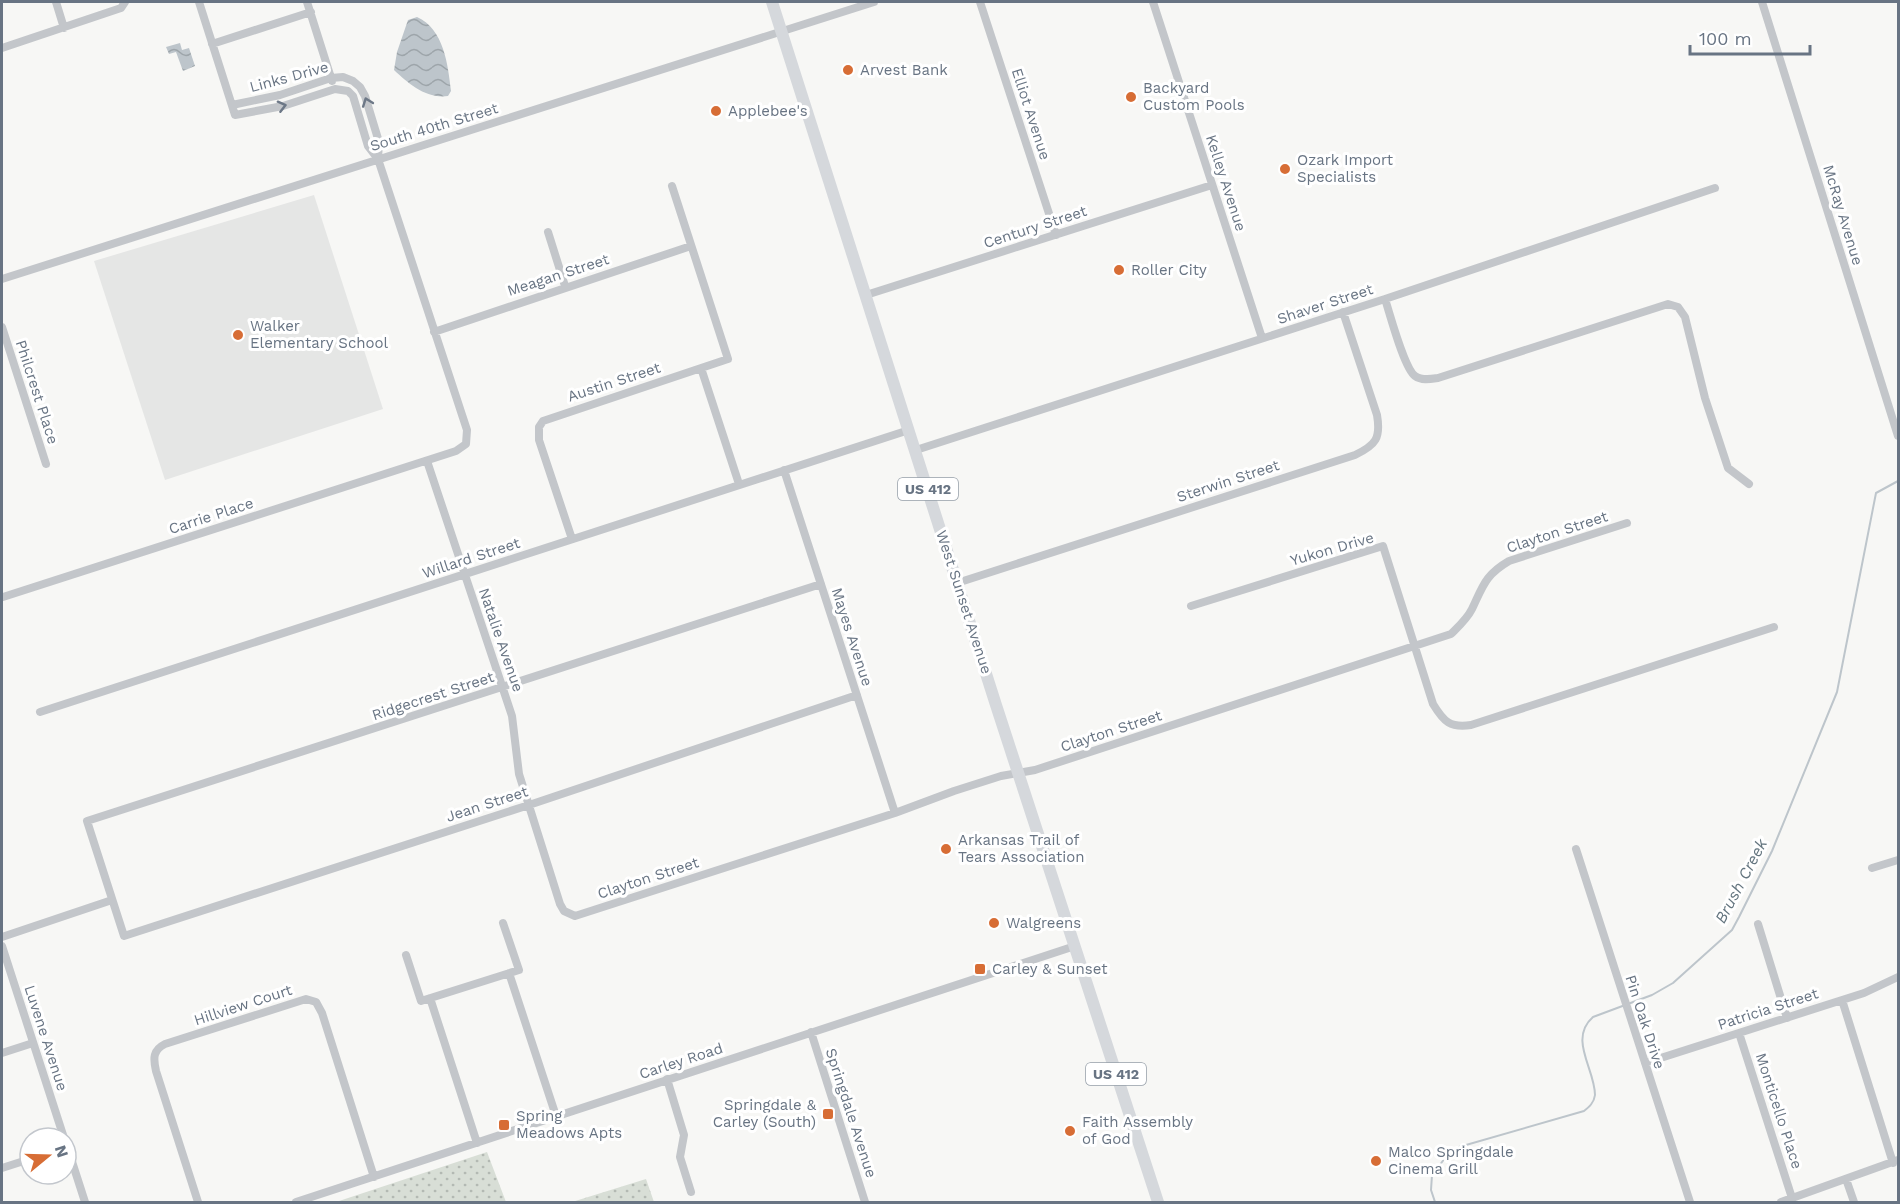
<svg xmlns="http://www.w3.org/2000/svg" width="1900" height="1204" viewBox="0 0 1900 1204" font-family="'Work Sans',sans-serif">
<defs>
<pattern id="grass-dots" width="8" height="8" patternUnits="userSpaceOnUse" patternTransform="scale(1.5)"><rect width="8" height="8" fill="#d8ded6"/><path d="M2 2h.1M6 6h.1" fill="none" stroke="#b3b9b3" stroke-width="1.8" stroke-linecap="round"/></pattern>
<pattern id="water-waves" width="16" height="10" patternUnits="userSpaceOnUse" patternTransform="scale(1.5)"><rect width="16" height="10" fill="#bdc5cb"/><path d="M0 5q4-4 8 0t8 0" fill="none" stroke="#9da5aa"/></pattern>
</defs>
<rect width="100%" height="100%" fill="#f7f7f5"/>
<!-- built -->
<path fill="#e5e6e5" d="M 314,195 L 383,409 L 165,480 L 94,261 Z"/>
<!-- grass -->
<path fill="url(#grass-dots)" d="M 487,1152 L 506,1202 L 336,1202 Z
M 646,1179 L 654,1202 L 572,1202 Z"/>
<!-- water -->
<path fill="url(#water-waves)" d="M 417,17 C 444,29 448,65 451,91 L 448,96 C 426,99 409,84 394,70 L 397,52 L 408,20 Z
M 180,43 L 182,50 L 189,48 L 195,66 L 183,71 L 176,52 L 169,54 L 166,47 Z"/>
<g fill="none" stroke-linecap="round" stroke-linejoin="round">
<!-- stream -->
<path stroke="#bdc5cb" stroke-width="2" d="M 1435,1202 L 1431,1190 L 1432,1175 L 1452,1149 L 1584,1111 C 1589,1107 1594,1103 1595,1095 C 1595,1069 1568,1039 1593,1017 L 1652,995 L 1673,983 L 1732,930 L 1739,917 L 1772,851 L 1837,692 L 1876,493 L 1898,481"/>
<!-- minor -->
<path stroke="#c3c6ca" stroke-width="8" d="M 56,2 L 64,28
M 307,2 L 332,81
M 980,2 L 1056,235
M 1153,2 L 1262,338
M 1762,2 L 1898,436
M 212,44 L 311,12
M 2,48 L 121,8 L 125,2
M 232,105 L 280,95 L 331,78 L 343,77 L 353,81 L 360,87 L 365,96 L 379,142 L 378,159
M 548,232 L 565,286
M 2,279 L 874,2
M 866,295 L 1212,185
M 1385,299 L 1715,188
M 2,327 L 46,464
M 434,332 L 691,246
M 701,368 L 739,484
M 916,450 L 1385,299 C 1390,314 1404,368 1415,376 C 1422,381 1431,379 1438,378 L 1668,304 L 1678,307 L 1685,317 L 1705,398 L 1728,468 L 1749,484
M 427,461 L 512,716 L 519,774 L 560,904 L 564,911 L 575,916 L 895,813 L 954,791 L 1001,776 L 1035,770 L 1451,634 C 1459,626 1467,619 1472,609 C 1483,586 1485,575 1509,561 L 1627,523
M 784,470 L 895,813
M 572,539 L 539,440 L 539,427 L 543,421 L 728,359 L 672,186
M 957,583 L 1355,455 C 1376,445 1381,438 1377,415 L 1343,312
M 821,584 L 87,821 L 124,936 L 529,805 L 857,695
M 3,597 L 456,451 L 466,444 L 467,430 L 378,159 L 368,146 L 353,96 L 348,91 L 335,89 L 283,106 L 235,115 L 199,2
M 1191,606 L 1383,546 L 1433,704 C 1444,722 1450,728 1471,725 L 1774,627
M 40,712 L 909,430
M 1576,849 L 1690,1202
M 1872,868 L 1898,860
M 1758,924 L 1787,1018
M 2,937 L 112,900
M 2,946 L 64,1138
M 406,955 L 421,1001 L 519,970 L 503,923
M 509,973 L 556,1116
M 430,998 L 477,1143
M 1842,1000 L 1893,1163
M 811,1032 L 865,1202
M 1739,1033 L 1792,1198
M 2,1053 L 33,1043
M 1645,1063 L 1864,993 L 1898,977
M 667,1079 L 684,1135 L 680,1157 L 691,1192
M 66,1143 L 85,1202
M 2,1168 L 30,1159
M 1846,1179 L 1854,1202
M 198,1202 L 156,1071 C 153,1058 153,1050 165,1044 L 306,999 L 316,1002 L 322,1013 L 374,1177
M 296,1202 L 1075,946
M 1781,1202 L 1898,1160"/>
<!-- highway -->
<path stroke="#d5d8dc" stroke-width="12" d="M 772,2 L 996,705 L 1158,1202"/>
</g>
<!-- one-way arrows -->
<defs><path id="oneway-chevron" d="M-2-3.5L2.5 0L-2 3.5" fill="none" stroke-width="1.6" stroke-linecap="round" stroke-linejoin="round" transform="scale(1.5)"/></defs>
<g stroke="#6d7887">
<use href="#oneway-chevron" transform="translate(367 102) rotate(-110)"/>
<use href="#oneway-chevron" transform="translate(282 106) rotate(-14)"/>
</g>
<!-- markers -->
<g fill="#d76d35" stroke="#fff" stroke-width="2">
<circle cx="848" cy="70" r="6"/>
<circle cx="1131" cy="97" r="6"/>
<circle cx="716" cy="111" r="6"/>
<circle cx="1285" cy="169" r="6"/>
<circle cx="1119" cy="270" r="6"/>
<circle cx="238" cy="335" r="6"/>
<circle cx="946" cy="849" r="6"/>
<circle cx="994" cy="923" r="6"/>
<rect x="974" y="963" width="12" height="12" rx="3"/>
<rect x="822" y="1108" width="12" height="12" rx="3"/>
<rect x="498" y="1119" width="12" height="12" rx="3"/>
<circle cx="1070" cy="1131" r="6"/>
<circle cx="1376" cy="1161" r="6"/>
</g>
<g text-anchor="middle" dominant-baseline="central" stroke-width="6" stroke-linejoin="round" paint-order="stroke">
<!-- shield labels -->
<g fill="#fff" stroke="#959ea8" stroke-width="1.5">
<rect x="898" y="478" width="60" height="22" rx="4.5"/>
<rect x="1086" y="1063" width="60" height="22" rx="4.5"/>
</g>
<g font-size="14" font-weight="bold" fill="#687483">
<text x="928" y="489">US 412</text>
<text x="1116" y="1074">US 412</text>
</g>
<!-- poi labels -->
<g font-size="15" fill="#687483" stroke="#fff" text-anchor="start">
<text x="860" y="70">Arvest Bank</text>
<text x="1143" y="88">Backyard<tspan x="1143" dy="17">Custom Pools</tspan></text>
<text x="728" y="111">Applebee's</text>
<text x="1297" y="160">Ozark Import<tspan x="1297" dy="17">Specialists</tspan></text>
<text x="1131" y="270">Roller City</text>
<text x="250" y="326">Walker<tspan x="250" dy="17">Elementary School</tspan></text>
<text x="958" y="840">Arkansas Trail of<tspan x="958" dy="17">Tears Association</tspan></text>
<text x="1006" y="923">Walgreens</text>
<text x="992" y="969">Carley &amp; Sunset</text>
<text x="816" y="1105" text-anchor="end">Springdale &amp;<tspan x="816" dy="17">Carley (South)</tspan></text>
<text x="516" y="1116">Spring<tspan x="516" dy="17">Meadows Apts</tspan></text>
<text x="1082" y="1122">Faith Assembly<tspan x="1082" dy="17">of God</tspan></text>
<text x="1388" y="1152">Malco Springdale<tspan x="1388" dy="17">Cinema Grill</tspan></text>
</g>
<!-- street labels -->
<g font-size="15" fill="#687483" stroke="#fff">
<text transform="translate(289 77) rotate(-15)">Links Drive</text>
<text transform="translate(1031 114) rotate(72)">Elliot Avenue</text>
<text transform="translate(434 127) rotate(-17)">South 40th Street</text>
<text transform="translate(1226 183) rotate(72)">Kelley Avenue</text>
<text transform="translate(1843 215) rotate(73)">McRay Avenue</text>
<text transform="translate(1035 227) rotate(-18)">Century Street</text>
<text transform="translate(558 275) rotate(-18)">Meagan Street</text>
<text transform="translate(1325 304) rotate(-18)">Shaver Street</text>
<text transform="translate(614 382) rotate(-18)">Austin Street</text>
<text transform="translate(37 392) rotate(72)">Philcrest Place</text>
<text transform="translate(1228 481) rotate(-18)">Sterwin Street</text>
<text transform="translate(211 516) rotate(-18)">Carrie Place</text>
<text transform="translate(1557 532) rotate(-18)">Clayton Street</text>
<text transform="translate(1332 549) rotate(-16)">Yukon Drive</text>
<text transform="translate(471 558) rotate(-18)">Willard Street</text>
<text transform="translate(964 602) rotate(72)">West Sunset Avenue</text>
<text transform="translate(852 637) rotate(72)">Mayes Avenue</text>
<text transform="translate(501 640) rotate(71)">Natalie Avenue</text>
<text transform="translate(433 696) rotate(-18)">Ridgecrest Street</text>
<text transform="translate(1111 731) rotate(-18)">Clayton Street</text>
<text transform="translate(487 804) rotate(-18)">Jean Street</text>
<text transform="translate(648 878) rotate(-18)">Clayton Street</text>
<text transform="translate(243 1005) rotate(-18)">Hillview Court</text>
<text transform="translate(1768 1009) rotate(-18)">Patricia Street</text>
<text transform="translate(1645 1022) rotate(72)">Pin Oak Drive</text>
<text transform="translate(46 1038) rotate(72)">Luvene Avenue</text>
<text transform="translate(681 1061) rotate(-18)">Carley Road</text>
<text transform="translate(1779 1111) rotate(72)">Monticello Place</text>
<text transform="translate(851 1113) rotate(72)">Springdale Avenue</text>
</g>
<!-- water labels -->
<g font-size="16" font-style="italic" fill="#64757f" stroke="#fff">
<text transform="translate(1741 881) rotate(-62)">Brush Creek</text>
</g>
</g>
<!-- border -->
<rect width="1900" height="1204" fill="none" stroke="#687483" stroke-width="6"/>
<!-- north arrow -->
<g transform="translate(48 1156) rotate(71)"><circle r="28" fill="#ffffff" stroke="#c3c7cd" stroke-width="1.5"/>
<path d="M0-4.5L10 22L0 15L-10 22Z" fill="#d76d35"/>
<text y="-9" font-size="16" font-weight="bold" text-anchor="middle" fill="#687483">N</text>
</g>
<!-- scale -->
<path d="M1690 45v9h120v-9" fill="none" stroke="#687483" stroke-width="3"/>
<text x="1699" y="45" font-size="18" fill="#687483" stroke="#ffffff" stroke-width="4.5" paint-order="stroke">100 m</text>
</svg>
